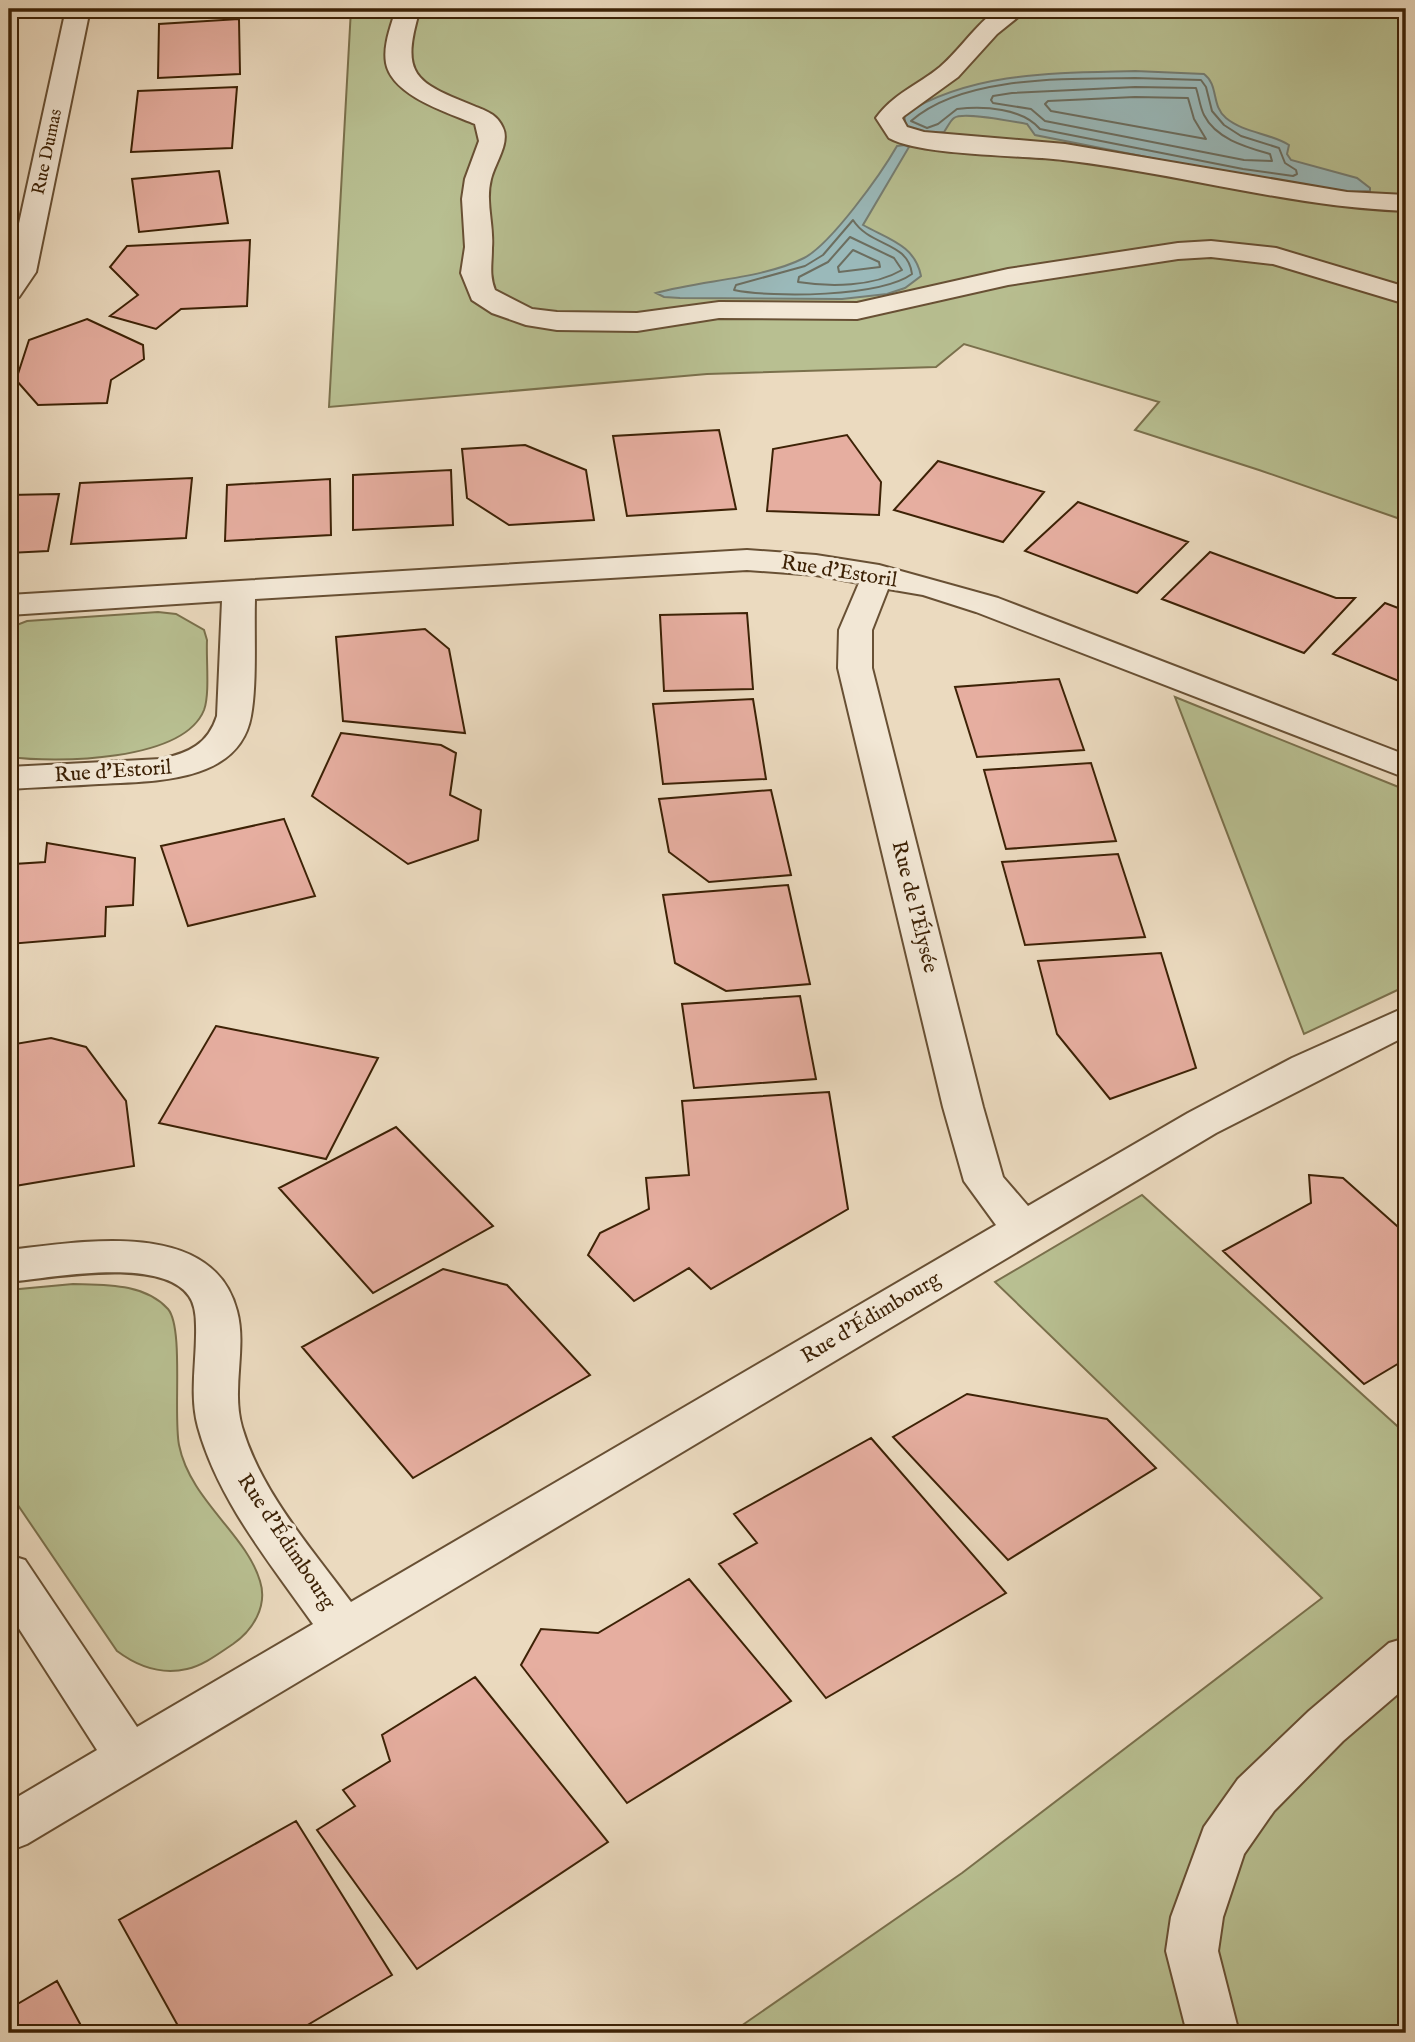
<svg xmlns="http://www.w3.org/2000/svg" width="1415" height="2042" viewBox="0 0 1415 2042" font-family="'IM FELL English',serif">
<rect width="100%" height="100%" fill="#ebdabf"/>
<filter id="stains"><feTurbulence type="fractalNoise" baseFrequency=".00286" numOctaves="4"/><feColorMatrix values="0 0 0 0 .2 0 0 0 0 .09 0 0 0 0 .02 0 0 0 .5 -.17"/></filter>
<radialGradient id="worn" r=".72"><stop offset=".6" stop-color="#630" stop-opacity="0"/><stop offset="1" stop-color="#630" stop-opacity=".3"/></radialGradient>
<!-- green -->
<path fill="#b8bf91" stroke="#7a704c" stroke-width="2" d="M 351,9 L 1406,9 L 1406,521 L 1259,470 L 1135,430 L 1159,402 L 964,344 L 936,367 L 707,374 L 329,407 Z
M 158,612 L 176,614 L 204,630 L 207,640 C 206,659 210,694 204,710 C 183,762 56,763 9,757 L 9,628 L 27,621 Z
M 1175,697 L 1406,790 L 1406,986 L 1304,1034 Z
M 1142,1195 L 1406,1434 L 1406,2033 L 731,2033 L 962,1873 L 1322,1598 L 995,1282 Z
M 73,1284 C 105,1285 144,1283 168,1309 C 184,1328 173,1415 179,1445 C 190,1500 246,1534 260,1581 C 268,1606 253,1630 233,1644 C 218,1654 204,1665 187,1669 C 161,1675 137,1666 117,1651 L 9,1492 L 9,1290 Z"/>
<!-- water -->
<path fill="#9ab9ba" stroke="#757d72" stroke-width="2" d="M 1135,71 L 1204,74 C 1219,85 1211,106 1226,118 C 1244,133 1270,133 1289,145 L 1287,154 L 1291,160 L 1357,178 L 1370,188 L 1370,191 L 1351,192 L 1242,176 L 1035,135 L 1027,124 C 1014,122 963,111 954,118 C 950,121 947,128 944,132 C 930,134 918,135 906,128 L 904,114 C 974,71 1056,73 1135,71 Z
M 905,145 L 909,147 L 863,225 C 888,239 915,245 921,276 L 905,288 L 887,294 L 842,299 L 680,298 L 664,297 L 656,293 C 701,280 763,279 804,258 C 831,244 881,174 897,146 Z"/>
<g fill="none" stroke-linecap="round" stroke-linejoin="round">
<!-- shore -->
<path stroke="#6c6e60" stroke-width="2" d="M 1135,78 L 1201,80 L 1206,87 L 1212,111 L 1224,125 L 1241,136 L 1279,148 L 1285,163 L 1296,170 L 1297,174 L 1293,176 L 1243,169 L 1040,129 C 1022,108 984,106 957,109 L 938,124 L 927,128 L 911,121 C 963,75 1068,79 1135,78 Z
M 1135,87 L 1196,88 C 1199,97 1200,107 1204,115 C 1216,139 1246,147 1270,154 L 1272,161 L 1244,160 L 1045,121 L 1031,109 L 993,103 L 991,100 L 993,96 L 1012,93 Z
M 1135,97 L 1188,98 L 1194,119 L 1206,139 L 1051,111 L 1045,104 L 1048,101 Z
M 853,220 C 870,247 908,241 912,274 C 880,297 773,298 734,290 L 736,285 L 805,266 L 823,255 Z
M 850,237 L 894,258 L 902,270 C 873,287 830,287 798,282 L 799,277 L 828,262 Z
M 853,250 L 879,262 L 880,267 L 839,272 L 838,267 Z"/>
</g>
<!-- building -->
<path fill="#e6aea0" stroke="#3d2206" stroke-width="2" d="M 239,19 L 240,74 L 158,78 L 159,24 Z
M 237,87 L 232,148 L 131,152 L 138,91 Z
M 219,171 L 228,223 L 139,232 L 132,179 Z
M 250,240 L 247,306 L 181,309 L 156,329 L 110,316 L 138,295 L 110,267 L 127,246 Z
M 87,319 L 143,345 L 144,359 L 111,380 L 107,403 L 38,405 L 16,380 L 29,340 Z
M 719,430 L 736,509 L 627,516 L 613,436 Z
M 847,435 L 881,482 L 879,515 L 767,511 L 773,449 Z
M 525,445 L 586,470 L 594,520 L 509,525 L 467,498 L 462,449 Z
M 938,461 L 1044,492 L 1003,542 L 894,510 Z
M 451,470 L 453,525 L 353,530 L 353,475 Z
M 192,478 L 186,538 L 71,544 L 80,483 Z
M 330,479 L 331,535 L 225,541 L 227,485 Z
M 59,494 L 48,551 L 9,553 L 9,495 Z
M 1078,502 L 1188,542 L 1137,593 L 1025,551 Z
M 1210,552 L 1336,598 L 1355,598 L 1304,653 L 1162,599 Z
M 1385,603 L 1406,611 L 1406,684 L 1333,654 Z
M 747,613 L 753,689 L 664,691 L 660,615 Z
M 425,629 L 449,649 L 465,733 L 343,721 L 336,637 Z
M 1059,679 L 1084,750 L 977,757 L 955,687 Z
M 753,699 L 766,779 L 663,784 L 653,704 Z
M 341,733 L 441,745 L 456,753 L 450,795 L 481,810 L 478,840 L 408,864 L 312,796 Z
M 1091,763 L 1116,841 L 1006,849 L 984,770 Z
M 771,790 L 791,875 L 709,882 L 669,852 L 659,799 Z
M 284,819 L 315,896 L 188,926 L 161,846 Z
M 47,843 L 135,858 L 133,905 L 106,907 L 105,936 L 9,944 L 14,864 L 45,862 Z
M 1118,854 L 1145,937 L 1025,945 L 1002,862 Z
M 788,885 L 810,984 L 726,991 L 675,963 L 663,895 Z
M 1161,953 L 1196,1068 L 1110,1099 L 1057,1034 L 1038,961 Z
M 800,996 L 816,1079 L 694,1088 L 682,1004 Z
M 216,1026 L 378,1058 L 326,1159 L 159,1123 Z
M 51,1038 L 86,1047 L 126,1101 L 134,1166 L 9,1187 L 9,1045 Z
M 829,1092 L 848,1209 L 711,1289 L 689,1268 L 634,1301 L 588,1255 L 600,1233 L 649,1209 L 646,1178 L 689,1175 L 682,1101 Z
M 396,1127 L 493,1226 L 373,1293 L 279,1188 Z
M 1309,1175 L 1343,1178 L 1406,1234 L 1406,1359 L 1364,1384 L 1223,1251 L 1311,1203 Z
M 443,1269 L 507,1285 L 590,1375 L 413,1478 L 302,1347 Z
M 967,1394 L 1107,1419 L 1156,1468 L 1008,1560 L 893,1437 Z
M 871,1438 L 1006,1593 L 826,1698 L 719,1564 L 757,1543 L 734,1514 Z
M 689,1579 L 791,1701 L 627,1803 L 521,1665 L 541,1629 L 598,1633 Z
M 475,1677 L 608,1842 L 417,1969 L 317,1830 L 355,1806 L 343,1790 L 390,1761 L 382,1735 Z
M 296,1821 L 392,1975 L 294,2033 L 182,2033 L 119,1920 Z
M 57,1981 L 85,2033 L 9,2033 L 9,2009 Z"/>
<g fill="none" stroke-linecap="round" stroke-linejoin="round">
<!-- minor casing -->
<g stroke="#685034" stroke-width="4">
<path id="minor" d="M 66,9 L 90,9 L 36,272 L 19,297 L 9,299 L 9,269 Z
M 396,9 L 420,9 C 400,75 414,82 474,106 C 486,111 497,114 503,128 C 510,143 495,163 491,179 C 485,202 494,225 492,248 C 492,265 489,274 495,290 L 532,309 L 557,312 L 637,313 L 719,302 L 857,303 L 1008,269 L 1178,243 L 1211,241 L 1276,248 L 1406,287 L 1406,304 L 1273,264 L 1211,257 L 1178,259 L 1008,285 L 857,319 L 719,318 L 637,331 L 557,330 L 526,325 L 492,313 L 472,300 L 461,273 L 465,247 L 462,199 L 465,179 L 479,141 L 475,124 C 449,113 392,96 386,63 C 383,45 391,26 396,9 Z
M 998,9 L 1028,9 L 997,34 L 958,77 L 904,116 L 902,118 L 907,127 L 924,132 L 1065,144 L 1347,192 L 1406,195 L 1406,211 C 1290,207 1178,173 1063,160 C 1022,155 921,156 889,138 L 876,118 C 893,94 918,85 940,67 C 961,49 975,25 998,9 Z
M 747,550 L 816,555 L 879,565 L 998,598 L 1406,755 L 1406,778 L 976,612 L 923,595 L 888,589 L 872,630 L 872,668 L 983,1107 L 1003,1177 L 1028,1206 L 1188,1113 L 1292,1058 L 1406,1007 L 1406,1036 L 1216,1133 L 27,1844 L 9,1851 L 9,1802 L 97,1750 L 9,1613 L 9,1555 L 25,1560 L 137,1727 L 313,1624 C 270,1563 218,1500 198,1427 C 189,1394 197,1360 196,1326 C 196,1317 195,1304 189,1296 C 161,1256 51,1278 9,1282 L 9,1250 C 80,1242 213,1217 237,1311 C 247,1348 231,1389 242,1427 C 261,1492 311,1548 351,1602 L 996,1225 L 964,1181 L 943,1107 L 838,668 L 839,630 L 859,583 L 816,575 L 747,570 L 255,599 C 254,634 257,683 251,716 C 239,784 151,781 99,784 C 69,786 39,787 9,789 L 9,767 L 161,759 C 189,753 208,744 217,716 L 222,601 L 9,615 L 9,595 Z
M 1406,1638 L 1406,1687 L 1343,1741 L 1274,1811 L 1244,1854 L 1223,1917 L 1218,1951 L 1239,2033 L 1187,2033 L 1166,1951 L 1171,1917 L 1204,1827 L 1238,1779 L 1309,1711 L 1389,1643 Z"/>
</g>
<!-- minor -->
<use href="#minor" fill="#f2e7d5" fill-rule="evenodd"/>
</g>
<g text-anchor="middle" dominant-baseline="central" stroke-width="7" stroke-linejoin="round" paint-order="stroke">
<!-- far-street labels -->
<g font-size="18" fill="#3d2206" stroke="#f2e7d5">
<text transform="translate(48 152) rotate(-78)">Rue Dumas</text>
</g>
<!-- street labels -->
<g font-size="21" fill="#3d2206" stroke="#f2e7d5">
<text transform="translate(839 572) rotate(9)">Rue d'Estoril</text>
<text transform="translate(113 772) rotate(-4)">Rue d'Estoril</text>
<text transform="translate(914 907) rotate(76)">Rue de l'Élysée</text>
<text transform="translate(871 1318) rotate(-31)">Rue d'Édimbourg</text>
<text transform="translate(286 1542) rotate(56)">Rue d'Édimbourg</text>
</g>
</g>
<!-- margin -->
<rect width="1415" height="2042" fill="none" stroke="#ebdabf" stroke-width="35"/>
<rect x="10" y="10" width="1394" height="2021" fill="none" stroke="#3d2206" stroke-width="3.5"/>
<rect x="18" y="18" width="1380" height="2007" fill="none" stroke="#3d2206" stroke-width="2"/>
<rect width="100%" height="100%" filter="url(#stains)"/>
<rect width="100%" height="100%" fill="url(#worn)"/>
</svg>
